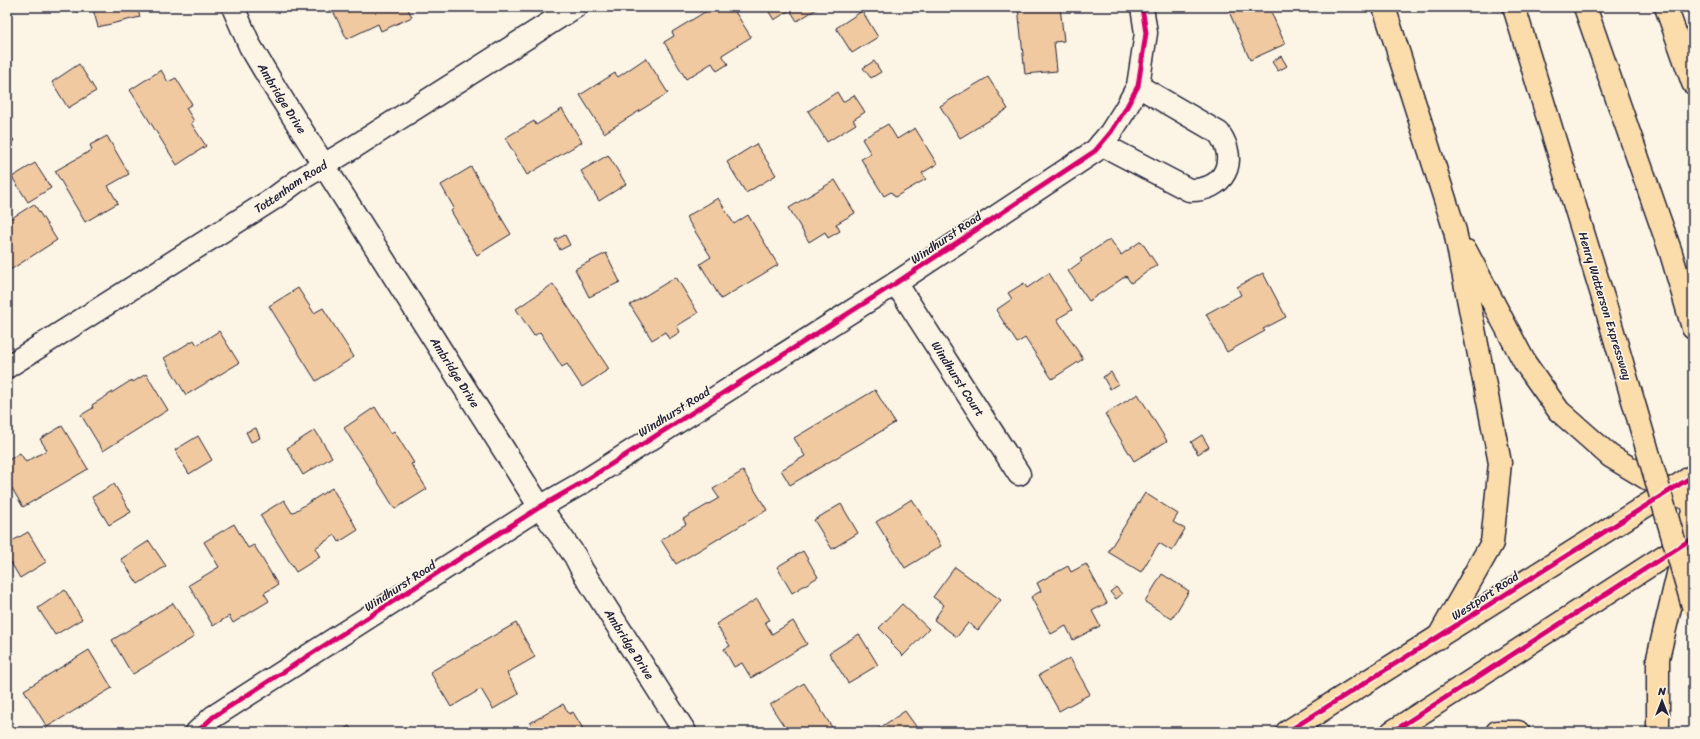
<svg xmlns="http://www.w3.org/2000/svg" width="1700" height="739" viewBox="0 0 1700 739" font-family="Sriracha,sans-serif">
<rect width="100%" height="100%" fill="#fcf5e5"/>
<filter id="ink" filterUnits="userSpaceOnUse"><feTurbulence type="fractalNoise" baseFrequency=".025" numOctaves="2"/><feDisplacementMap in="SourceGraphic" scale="8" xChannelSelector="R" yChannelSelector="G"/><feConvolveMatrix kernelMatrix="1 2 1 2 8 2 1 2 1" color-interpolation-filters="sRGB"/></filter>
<g filter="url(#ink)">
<!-- building -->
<path fill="#f0c9a0" stroke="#22223b" d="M 76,7 L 137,7 L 140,17 L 98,27 L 93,9 L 77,12 Z
M 331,7 L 407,7 L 412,17 L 381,31 L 378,24 L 347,39 Z
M 713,7 L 716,9 L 719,7 L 732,7 L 751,37 L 722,55 L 728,64 L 717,71 L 712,63 L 686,79 L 664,42 L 674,36 L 672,32 Z
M 766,7 L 820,7 L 797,21 L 790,10 L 774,20 Z
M 1018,7 L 1060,7 L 1064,41 L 1054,42 L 1057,71 L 1025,74 Z
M 1227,7 L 1269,7 L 1285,44 L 1250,60 Z
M 862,11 L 878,37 L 852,53 L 836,28 Z
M 1281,56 L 1287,66 L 1278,71 L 1272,62 Z
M 646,58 L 668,93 L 604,133 L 580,95 L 615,73 L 618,77 Z
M 874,61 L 881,72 L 871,78 L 863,68 Z
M 79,64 L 96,91 L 68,108 L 52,82 Z
M 161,70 L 168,82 L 176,78 L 192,104 L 186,108 L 194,121 L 191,123 L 206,146 L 177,165 L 130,90 Z
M 988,77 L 1008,109 L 960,138 L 940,106 Z
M 837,92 L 843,102 L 854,95 L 865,112 L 853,120 L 856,124 L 827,142 L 808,111 Z
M 562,109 L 582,142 L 527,175 L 505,138 L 534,121 L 536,125 Z
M 888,124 L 897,139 L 915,128 L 937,164 L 922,173 L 926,179 L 895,197 L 891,192 L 884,196 L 861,159 L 871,154 L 862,139 Z
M 7,134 L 14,140 L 7,149 Z
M 107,136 L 129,174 L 108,186 L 118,203 L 85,222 L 55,171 L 92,150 L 90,145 Z
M 756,144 L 776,175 L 746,193 L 727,162 Z
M 608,155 L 626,184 L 599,201 L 581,171 Z
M 35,163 L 51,188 L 28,202 L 12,177 Z
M 471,167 L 511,234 L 477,255 L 451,211 L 454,208 L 441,185 Z
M 835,180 L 855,213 L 836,224 L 840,231 L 828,238 L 825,232 L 809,242 L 789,208 Z
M 718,198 L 734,224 L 748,215 L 778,265 L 721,299 L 700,264 L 711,257 L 686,217 Z
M 34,204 L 57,240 L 7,272 L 7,221 Z
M 565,235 L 570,245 L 560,250 L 555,240 Z
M 1110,239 L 1121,255 L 1141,241 L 1157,265 L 1131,283 L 1126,276 L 1089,301 L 1068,271 L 1082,261 L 1080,259 Z
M 606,253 L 620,282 L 589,297 L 575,269 Z
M 1049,273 L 1072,310 L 1057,319 L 1083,359 L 1052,379 L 1025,338 L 1017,343 L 996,310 L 1012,299 L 1008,293 L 1024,283 L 1027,288 Z
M 1263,273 L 1286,317 L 1263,329 L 1265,331 L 1227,352 L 1206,314 L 1241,295 L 1237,287 Z
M 676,277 L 698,313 L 677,326 L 680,332 L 669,339 L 665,332 L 652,340 L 630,305 Z
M 553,284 L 609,369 L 582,387 L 567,364 L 562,367 L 540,332 L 534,336 L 516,309 Z
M 298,288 L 314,313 L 323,308 L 354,357 L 316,381 L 269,306 Z
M 219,331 L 239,363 L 186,395 L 164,358 L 194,340 L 197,345 Z
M 1111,372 L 1118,384 L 1110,389 L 1103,377 Z
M 146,374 L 168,410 L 103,451 L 81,415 L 93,408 L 92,405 L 132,380 L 133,382 Z
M 875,390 L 895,423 L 790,485 L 781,470 L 805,456 L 794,438 Z
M 1138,394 L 1167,441 L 1134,461 L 1105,414 Z
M 375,407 L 391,433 L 394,431 L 414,463 L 411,464 L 427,489 L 395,509 L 344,428 Z
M 62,426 L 88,469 L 23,507 L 7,480 L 7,461 L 20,453 L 26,462 L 47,450 L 40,439 Z
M 256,428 L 260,438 L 251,442 L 246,432 Z
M 315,430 L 332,457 L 303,475 L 287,448 Z
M 1202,435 L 1209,447 L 1198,454 L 1191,442 Z
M 198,436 L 212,460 L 189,474 L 175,450 Z
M 743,471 L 767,510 L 676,564 L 661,540 L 686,524 L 683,519 L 719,498 L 713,489 Z
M 114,484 L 131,512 L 109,525 L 92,497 Z
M 332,488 L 358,530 L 339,542 L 335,535 L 315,548 L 320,557 L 296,572 L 260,515 L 284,500 L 292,513 Z
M 1145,493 L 1178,514 L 1173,522 L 1185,529 L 1172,551 L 1159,543 L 1141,572 L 1108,552 Z
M 912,499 L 941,546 L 905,568 L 876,522 Z
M 841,504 L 858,533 L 832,549 L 814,520 Z
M 234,524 L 248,548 L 254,545 L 278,585 L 264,593 L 269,601 L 233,623 L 229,616 L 213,626 L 189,585 L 219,567 L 204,542 Z
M 28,532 L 46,562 L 20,578 L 7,556 L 7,544 Z
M 149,541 L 166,566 L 138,584 L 121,559 Z
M 803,551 L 818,577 L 792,593 L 777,567 Z
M 1086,564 L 1107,603 L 1092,611 L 1100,626 L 1073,640 L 1066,626 L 1051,634 L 1031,597 L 1041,591 L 1037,583 L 1068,566 L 1071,572 Z
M 955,567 L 1001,600 L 978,630 L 968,623 L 957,637 L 934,620 L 944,605 L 933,597 Z
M 1162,574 L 1189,591 L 1172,619 L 1145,602 Z
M 1116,587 L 1122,594 L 1116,599 L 1110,592 Z
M 65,590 L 82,619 L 55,635 L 38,608 Z
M 757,599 L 770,620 L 765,622 L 772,634 L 793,621 L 807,644 L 751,678 L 742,663 L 734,667 L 724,649 L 730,646 L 716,624 Z
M 173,603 L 194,637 L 133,674 L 129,669 L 112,640 Z
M 902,604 L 929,629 L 903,656 L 890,643 L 892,641 L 879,628 Z
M 516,623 L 535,657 L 507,673 L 519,694 L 493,709 L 481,689 L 451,707 L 430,672 Z
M 859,634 L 878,665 L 848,683 L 829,653 Z
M 89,650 L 112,688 L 47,727 L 24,690 Z
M 1070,658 L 1090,694 L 1059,711 L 1039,675 Z
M 804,683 L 835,732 L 788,732 L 770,705 Z
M 563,704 L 569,714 L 573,712 L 585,732 L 535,732 L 530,723 Z
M 905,711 L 920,732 L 881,732 L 878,729 Z
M 349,726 L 353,732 L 339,732 Z"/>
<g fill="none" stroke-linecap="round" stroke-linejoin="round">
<!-- minor casing -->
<g stroke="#22223b" stroke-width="25">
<g id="minor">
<path id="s1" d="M 233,7 L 250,46 L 275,88 L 540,507 L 575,556 L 582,570 L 685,732"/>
<path d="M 1101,144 L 1189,190 C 1224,191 1239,162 1219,133 L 1138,86"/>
<path id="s2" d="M 896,283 L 1019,474"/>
<path id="s3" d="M 7,367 L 273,199 L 296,182 L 354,147 L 575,7"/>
<path d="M 197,732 L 213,717 L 540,507 L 580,484 L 896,283 L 1095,151 L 1111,132 L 1125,110 L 1138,86 L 1146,33 L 1142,7"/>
</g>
</g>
<!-- major casing -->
<g stroke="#22223b" stroke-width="25">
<path id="major" d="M 1287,732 L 1693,476
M 1392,732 L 1692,538"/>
</g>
<!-- highway casing -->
<g stroke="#22223b" stroke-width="25">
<path id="highway" d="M 1384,7 L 1455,231 L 1500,463 L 1492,543 L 1438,638
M 1514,7 L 1604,301
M 1585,7 L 1671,253 L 1693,328
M 1666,7 L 1693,83
M 1466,251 L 1525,363 L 1559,411 L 1610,456 L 1668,491 L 1693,501
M 1497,732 L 1518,732
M 1658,732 L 1658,658 L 1693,511"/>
</g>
<!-- minor -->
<use href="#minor" stroke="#fcf5e5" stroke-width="22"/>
<!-- major -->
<use href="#major" stroke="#fbddab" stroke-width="22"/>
<!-- highway -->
<use href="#highway" stroke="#fbddab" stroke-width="22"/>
<!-- highway-bridge casing -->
<g stroke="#22223b" stroke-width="25" stroke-linecap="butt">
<path id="highway-bridge" d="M 1604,301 L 1693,606"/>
</g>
<!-- highway-bridge -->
<use href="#highway-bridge" stroke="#fbddab" stroke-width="22"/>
<!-- cycleway casing -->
<g stroke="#fcf5e5" stroke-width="8">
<path id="cycleway" d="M 197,732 L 213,717 L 540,507 L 580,484 L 896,283 L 1095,151 L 1111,132 L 1125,110 L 1138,86 L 1146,33 L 1142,7
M 1287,732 L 1693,476
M 1392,732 L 1693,538"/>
</g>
<!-- cycleway -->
<use href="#cycleway" stroke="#d6006c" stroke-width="5"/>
</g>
</g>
<g text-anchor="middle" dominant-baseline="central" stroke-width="3.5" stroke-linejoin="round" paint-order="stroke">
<!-- street labels -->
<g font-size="12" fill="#22223b" stroke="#fcf5e5">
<text stroke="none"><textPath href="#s1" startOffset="104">Ambridge Drive</textPath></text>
<text stroke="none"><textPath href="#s3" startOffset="336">Tottenham Road</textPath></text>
<text transform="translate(946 238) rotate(-34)">Windhurst Road</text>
<text transform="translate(1605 306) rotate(73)">Henry Watterson Expressway</text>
<text stroke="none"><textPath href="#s1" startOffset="428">Ambridge Drive</textPath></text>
<text stroke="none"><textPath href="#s2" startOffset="114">Windhurst Court</textPath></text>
<text transform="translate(674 412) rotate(-32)">Windhurst Road</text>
<text transform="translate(400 586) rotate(-33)">Windhurst Road</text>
<text transform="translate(1485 596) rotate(-33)">Westport Road</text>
<text stroke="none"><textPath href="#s1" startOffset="751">Ambridge Drive</textPath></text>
</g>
</g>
<!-- margin -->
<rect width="1700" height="739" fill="none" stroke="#fcf5e5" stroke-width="24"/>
<rect x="12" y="12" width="1676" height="715" fill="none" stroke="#22223b" stroke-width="1.5" filter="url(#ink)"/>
<!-- north arrow -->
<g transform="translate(1662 701)" stroke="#fcf5e5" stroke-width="3" paint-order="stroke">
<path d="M0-3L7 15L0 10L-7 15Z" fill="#22223b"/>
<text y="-6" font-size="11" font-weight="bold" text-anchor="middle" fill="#22223b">N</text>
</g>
</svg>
